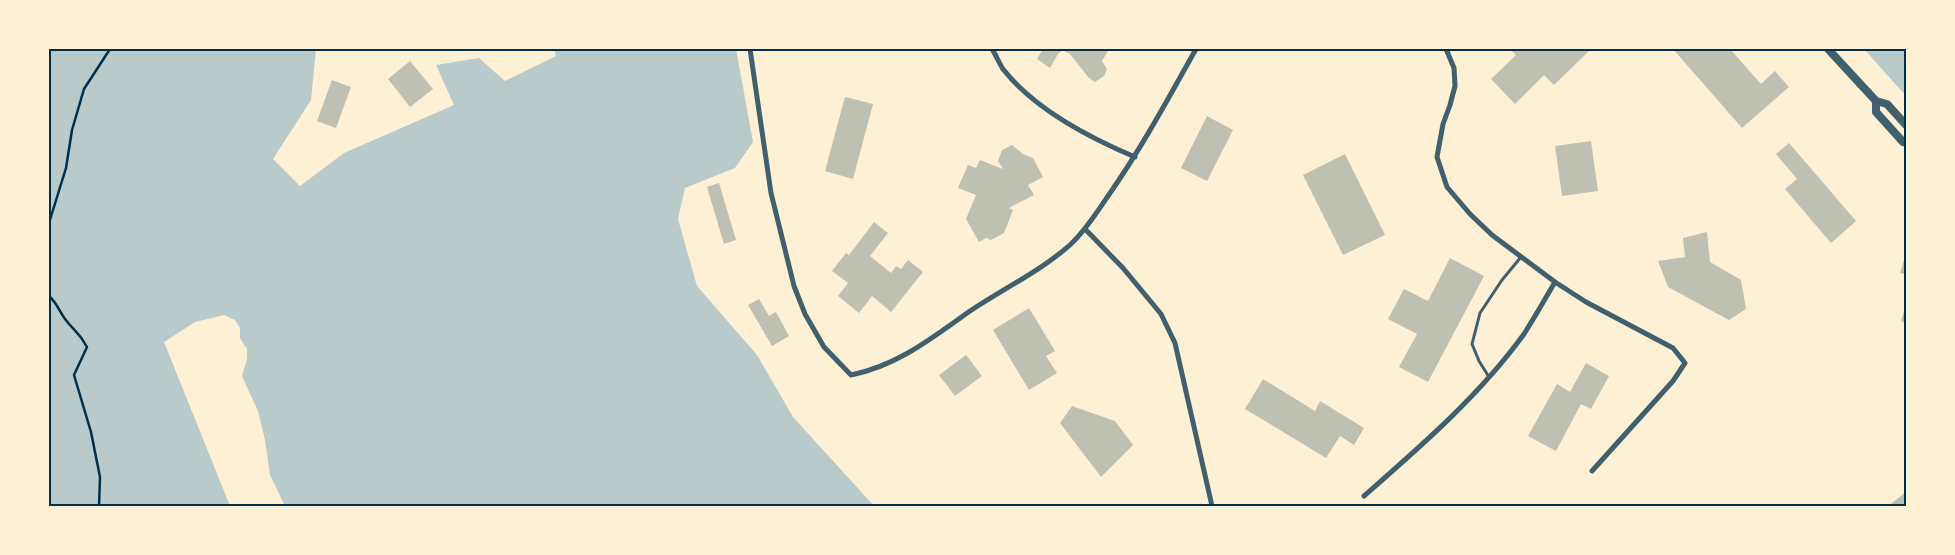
<svg xmlns="http://www.w3.org/2000/svg" width="1955" height="555" viewBox="0 0 1955 555" font-family="Karla,sans-serif">
<rect width="100%" height="100%" fill="#fdf0d5"/>
<!-- green -->
<path fill="#b9caca" d="M 49,49 L 316,49 L 311,100 L 273,159 L 300,186 L 344,153 L 454,105 L 436,65 L 479,58 L 505,81 L 556,56 L 554,49 L 736,49 L 753,142 L 735,168 L 685,188 L 678,219 L 697,286 L 757,355 L 793,417 L 874,506 L 285,506 L 270,475 L 265,440 L 258,411 L 242,376 L 247,359 L 247,349 L 240,338 L 240,328 L 235,320 L 224,315 L 195,322 L 164,342 L 230,506 L 49,506 Z
M 1864,49 L 1906,49 L 1906,96 Z"/>
<!-- building -->
<path fill="#bec0b2" d="M 1043,49 L 1104,49 L 1108,51 L 1102,61 L 1107,69 L 1104,76 L 1095,82 L 1089,78 L 1070,54 L 1063,50 L 1058,54 L 1050,68 L 1037,59 Z
M 1510,49 L 1587,49 L 1589,51 L 1554,85 L 1544,75 L 1515,104 L 1491,79 L 1516,55 Z
M 1673,49 L 1730,49 L 1761,84 L 1775,71 L 1789,87 L 1742,128 Z
M 410,61 L 433,89 L 410,107 L 388,79 Z
M 332,80 L 351,87 L 336,128 L 317,121 Z
M 845,97 L 873,104 L 853,179 L 825,171 Z
M 1207,116 L 1233,130 L 1207,181 L 1181,168 Z
M 1591,141 L 1598,191 L 1562,196 L 1555,146 Z
M 1789,143 L 1856,221 L 1831,243 L 1785,189 L 1797,179 L 1776,154 Z
M 1012,145 L 1023,154 L 1033,158 L 1043,177 L 1028,185 L 1034,195 L 1009,208 L 1013,210 L 1004,233 L 991,240 L 986,238 L 979,242 L 966,219 L 976,195 L 958,188 L 968,165 L 976,168 L 980,160 L 1003,169 L 998,161 L 1002,150 Z
M 1345,154 L 1385,235 L 1343,255 L 1303,175 Z
M 719,183 L 736,240 L 724,244 L 707,187 Z
M 874,222 L 888,233 L 870,256 L 891,273 L 896,266 L 901,269 L 908,260 L 923,272 L 891,312 L 872,296 L 859,313 L 838,296 L 848,283 L 832,271 L 846,253 L 849,255 Z
M 1707,232 L 1710,262 L 1741,280 L 1746,309 L 1729,320 L 1668,287 L 1658,261 L 1685,257 L 1683,238 Z
M 1906,253 L 1906,274 L 1900,273 Z
M 1450,258 L 1484,276 L 1428,382 L 1399,367 L 1417,334 L 1388,319 L 1404,289 L 1428,301 Z
M 759,299 L 769,316 L 776,312 L 789,336 L 772,346 L 748,305 Z
M 1906,305 L 1906,323 L 1901,321 Z
M 1029,308 L 1055,351 L 1046,356 L 1057,373 L 1029,390 L 993,330 Z
M 966,355 L 982,376 L 955,396 L 939,375 Z
M 1586,363 L 1609,376 L 1591,409 L 1581,404 L 1556,451 L 1528,436 L 1557,384 L 1570,392 Z
M 1263,379 L 1315,411 L 1320,401 L 1364,428 L 1354,445 L 1340,436 L 1326,458 L 1245,409 Z
M 1072,406 L 1115,421 L 1133,445 L 1101,477 L 1060,423 Z
M 1906,492 L 1906,506 L 1888,506 Z"/>
<g fill="none" stroke-linecap="round" stroke-linejoin="round">
<!-- path -->
<path stroke="#003049" stroke-width="2.5" d="M 49,223 L 66,168 L 72,130 L 84,89 L 110,49
M 49,296 C 57,303 59,311 65,319 C 74,331 79,332 87,347 L 74,375 L 91,432 L 100,477 L 99,506"/>
<!-- service -->
<path stroke="#3f606c" stroke-width="3" d="M 1489,377 L 1479,361 L 1472,344 L 1480,313 L 1502,280 L 1521,257"/>
<!-- minor -->
<path stroke="#3f606c" stroke-width="5" d="M 750,49 L 771,193 L 794,286 L 805,314 L 824,347 L 851,375 C 897,366 932,338 970,311 C 1004,288 1041,271 1071,244 C 1086,230 1097,212 1108,196 C 1141,149 1168,99 1196,49
M 992,49 C 996,55 999,63 1003,69 C 1034,109 1090,138 1135,157
M 1446,49 L 1454,68 L 1455,86 L 1450,105 L 1443,124 L 1437,157 L 1447,187 L 1470,214 L 1492,235 L 1555,282 L 1586,302 L 1673,348 L 1685,363 L 1673,381 L 1592,471
M 1085,229 L 1123,268 L 1161,314 L 1175,343 L 1212,506
M 1364,496 C 1421,446 1479,396 1524,334 C 1535,317 1545,299 1555,282"/>
<!-- tertiary -->
<path stroke="#3f606c" stroke-width="8" d="M 1828,49 L 1876,101 L 1887,104 L 1906,125
M 1876,101 L 1876,112 L 1903,142 L 1906,143"/>
</g>
<!-- border -->
<rect width="1955" height="555" fill="none" stroke="#fdf0d5" stroke-width="100"/>
<rect x="50" y="50" width="1855" height="455" fill="none" stroke="#003049" stroke-width="2"/>
</svg>
